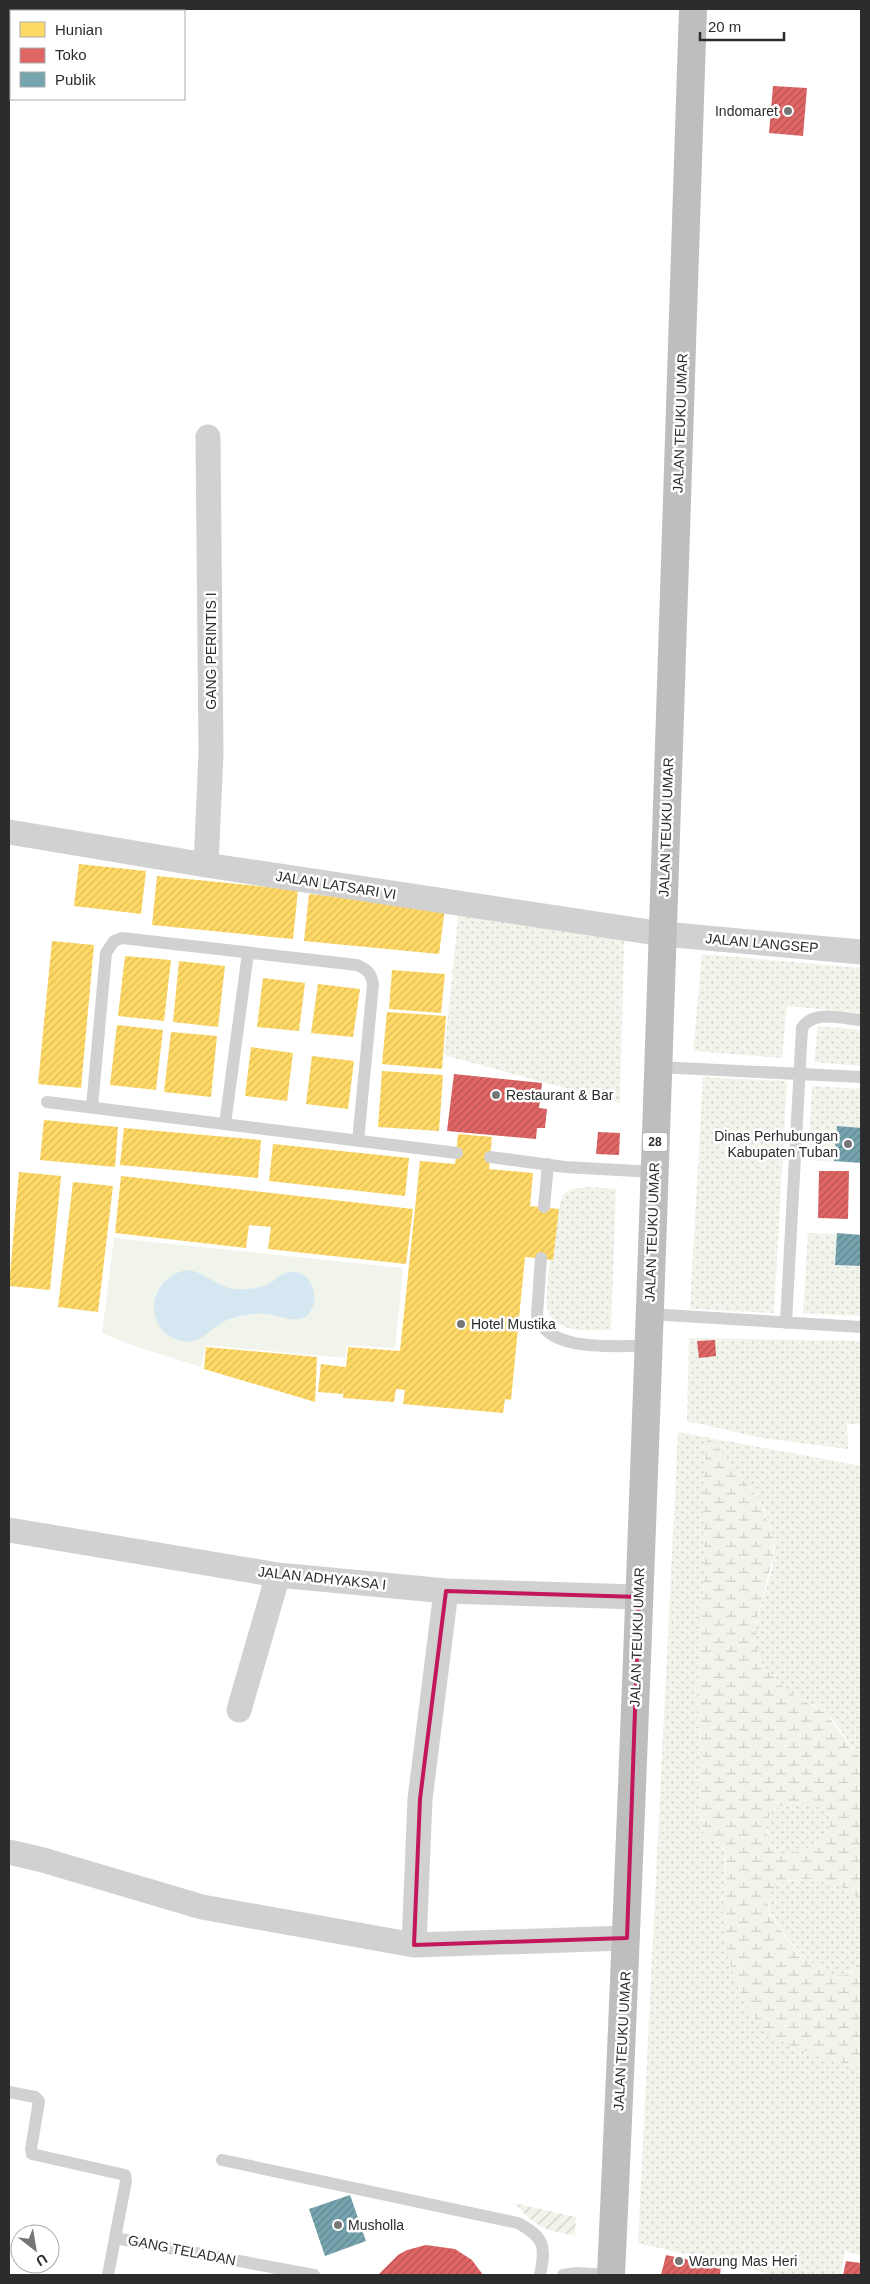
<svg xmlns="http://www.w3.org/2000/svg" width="870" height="2284" viewBox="0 0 870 2284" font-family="Helvetica,sans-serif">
<defs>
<pattern id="grass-dots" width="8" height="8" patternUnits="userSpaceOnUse" patternTransform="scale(1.25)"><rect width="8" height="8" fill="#f0f4ea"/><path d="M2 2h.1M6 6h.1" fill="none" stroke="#ced1c9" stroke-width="1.8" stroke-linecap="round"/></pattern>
<pattern id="wetland-marsh" width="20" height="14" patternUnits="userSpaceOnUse" patternTransform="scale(1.25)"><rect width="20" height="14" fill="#f0f4ea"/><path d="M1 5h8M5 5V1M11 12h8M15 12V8" fill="none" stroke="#ced1c9"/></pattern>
<pattern id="garden-furrows" width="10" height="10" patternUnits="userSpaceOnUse" patternTransform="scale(1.25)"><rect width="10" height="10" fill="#f0f4ea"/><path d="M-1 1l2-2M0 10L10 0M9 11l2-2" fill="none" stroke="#ced1c9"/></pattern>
<pattern id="homes-hatch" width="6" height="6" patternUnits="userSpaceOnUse" patternTransform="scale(1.25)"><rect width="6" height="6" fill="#ffd966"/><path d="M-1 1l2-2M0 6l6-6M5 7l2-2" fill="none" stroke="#dbba59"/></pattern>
<pattern id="shops-hatch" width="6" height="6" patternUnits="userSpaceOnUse" patternTransform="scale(1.25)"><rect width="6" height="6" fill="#e06666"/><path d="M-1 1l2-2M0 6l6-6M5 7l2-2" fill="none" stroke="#b65454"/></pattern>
<pattern id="public-hatch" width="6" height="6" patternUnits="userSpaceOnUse" patternTransform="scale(1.25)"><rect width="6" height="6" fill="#76a5af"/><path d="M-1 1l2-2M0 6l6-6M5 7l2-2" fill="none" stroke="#61878f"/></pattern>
</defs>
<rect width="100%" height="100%" fill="#fff"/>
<!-- grass -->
<path fill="url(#grass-dots)" d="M 459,908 L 624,940 L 620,1103 L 444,1055 Z
M 702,954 L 861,968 L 861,1013 L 787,1006 L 782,1058 L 693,1051 Z
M 818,1026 L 861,1030 L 861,1066 L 814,1062 Z
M 703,1077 L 787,1081 L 774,1313 L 690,1309 Z
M 812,1086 L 861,1089 L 861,1128 L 837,1127 L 835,1162 L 808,1160 Z
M 591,1187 L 616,1189 L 611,1330 C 595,1330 569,1333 556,1322 C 551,1318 547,1312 547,1305 C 545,1290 556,1201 565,1193 C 571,1187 583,1188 591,1187 Z
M 808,1233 L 837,1234 L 835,1265 L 861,1267 L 861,1316 L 803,1313 Z
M 689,1338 L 861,1341 L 861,1424 L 847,1424 L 848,1449 L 762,1438 L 687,1421 Z
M 678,1432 L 861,1466 L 861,1760 C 849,1743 837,1722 821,1709 C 814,1704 805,1702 797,1697 C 783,1689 764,1673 759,1657 C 744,1615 783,1575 772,1534 C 768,1517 760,1496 747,1484 C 741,1479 735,1475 730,1469 C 722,1459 716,1448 708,1438 L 703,1481 L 704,1576 L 697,1692 L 698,1725 L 703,1756 L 700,1805 L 703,1832 L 719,1844 L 725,1853 L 723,1920 L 734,1973 L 747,2007 L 764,2029 L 806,2051 L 861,2069 L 861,2255 L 845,2251 L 840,2275 L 775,2275 L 638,2243 Z
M 802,1803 L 825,1808 L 831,1817 C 833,1840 797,1858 778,1853 L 768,1842 C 764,1809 773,1806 802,1803 Z
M 807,1880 C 822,1880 851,1887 860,1900 C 864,1906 862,1956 858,1963 C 856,1969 846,1975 840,1976 C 821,1981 770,1922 768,1904 C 767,1899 770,1890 774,1887 C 782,1880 798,1881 807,1880 Z"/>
<!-- wetland -->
<path fill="url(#wetland-marsh)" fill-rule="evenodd" d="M 708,1437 L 725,1455 L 726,1462 L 731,1470 L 748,1485 L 759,1499 L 773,1535 L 773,1557 L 756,1622 L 756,1646 L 759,1658 L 763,1666 L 783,1687 L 796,1697 L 825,1712 L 861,1760 L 861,1903 C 851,1881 796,1873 777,1885 C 771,1889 767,1899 768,1906 C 772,1930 848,2015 861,1953 L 861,2069 C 833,2058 797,2052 772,2036 C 741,2014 725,1956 723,1919 C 722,1899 725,1879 726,1859 L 724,1849 L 719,1844 L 708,1839 L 703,1832 L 700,1805 L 703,1756 L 697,1714 L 697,1692 L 704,1576 L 703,1480 ZM 802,1803 L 825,1808 L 831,1817 C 833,1840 797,1858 778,1853 L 768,1842 C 764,1808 773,1806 802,1803 Z"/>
<!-- park -->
<path fill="#f0f4ea" d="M 114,1238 L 403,1268 L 395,1348 L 347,1345 L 345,1358 L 206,1345 L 201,1367 L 129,1344 L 102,1333 Z"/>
<!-- garden -->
<path fill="url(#garden-furrows)" d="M 514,2203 L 576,2217 L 575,2235 C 543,2231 536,2226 514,2203 Z"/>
<!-- water -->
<path fill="#d5e8f2" d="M 188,1270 C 206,1272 218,1289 237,1289 C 245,1290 260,1288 267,1285 C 275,1281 280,1273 290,1272 C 307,1270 317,1288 314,1303 C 307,1330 284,1316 266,1314 C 260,1313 253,1314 247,1315 C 239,1316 229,1318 222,1323 C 207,1331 198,1347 178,1340 C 141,1328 149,1275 188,1270 Z"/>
<!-- homes -->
<path fill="url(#homes-hatch)" d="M 79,864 L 146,871 L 141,914 L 74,906 Z
M 157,876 L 298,890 L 293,939 L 152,925 Z
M 309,894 L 445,908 L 439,954 L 304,941 Z
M 52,941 L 94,945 L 81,1088 L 38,1084 Z
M 125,956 L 171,960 L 164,1021 L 118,1016 Z
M 179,961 L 225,966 L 218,1027 L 173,1022 Z
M 392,970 L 445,974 L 441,1013 L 389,1009 Z
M 263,978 L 305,983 L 299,1031 L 257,1027 Z
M 318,984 L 360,989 L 353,1037 L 311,1033 Z
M 387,1012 L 446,1016 L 442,1069 L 382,1064 Z
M 117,1025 L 163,1030 L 156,1090 L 110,1085 Z
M 171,1032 L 217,1036 L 211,1097 L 164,1092 Z
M 251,1047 L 293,1053 L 287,1101 L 245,1096 Z
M 312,1056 L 354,1061 L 348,1109 L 306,1104 Z
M 382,1071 L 443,1075 L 439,1131 L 378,1127 Z
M 44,1120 L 118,1127 L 115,1167 L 40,1160 Z
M 124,1128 L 261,1140 L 258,1178 L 120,1165 Z
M 458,1134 L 492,1137 L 489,1169 L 533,1173 L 530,1206 L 559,1209 L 553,1260 L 525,1257 L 511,1400 L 505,1399 L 503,1413 L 403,1404 L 405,1390 L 396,1389 L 394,1402 L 343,1398 L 344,1385 L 343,1394 L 318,1392 L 321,1364 L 346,1367 L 348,1347 L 400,1351 L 420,1161 L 455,1164 Z
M 273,1144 L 409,1158 L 405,1196 L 269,1181 Z
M 19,1172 L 61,1176 L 50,1290 L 9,1286 Z
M 121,1176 L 413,1209 L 406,1264 L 268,1249 L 271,1227 L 249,1225 L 246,1248 L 115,1233 Z
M 73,1182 L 113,1186 L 98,1312 L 58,1307 Z
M 206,1347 L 317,1357 L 315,1402 L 204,1369 Z"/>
<!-- shops -->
<path fill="url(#shops-hatch)" d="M 773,86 L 807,88 L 803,136 L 769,133 Z
M 454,1074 L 542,1083 L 539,1108 L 547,1109 L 545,1128 L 537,1128 L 536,1139 L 447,1131 Z
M 598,1132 L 620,1133 L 619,1155 L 596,1154 Z
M 819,1171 L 849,1171 L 848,1219 L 818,1218 Z
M 715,1340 L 716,1356 L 699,1358 L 697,1341 Z
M 426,2245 L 455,2249 L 472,2260 L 483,2275 L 378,2275 L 398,2255 L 407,2250 Z
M 666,2255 L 721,2266 L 720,2275 L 661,2275 Z
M 846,2261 L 861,2263 L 861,2275 L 843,2275 Z"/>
<!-- public -->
<path fill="url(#public-hatch)" d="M 837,1126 L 861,1128 L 861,1163 L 834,1161 Z
M 837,1233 L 861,1235 L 861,1266 L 835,1265 Z
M 350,2195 L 366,2241 L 325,2256 L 309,2209 Z"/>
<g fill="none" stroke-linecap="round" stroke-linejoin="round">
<!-- lane -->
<path stroke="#d1d1d1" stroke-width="12" d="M 658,1067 L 861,1077
M 47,1102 L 457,1153
M 92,1107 L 106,953 L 114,941 L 122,938 L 357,965 C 367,969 371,973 373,984 L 358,1141
M 225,1124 L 248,953
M 490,1157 L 565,1167 L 654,1172
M 544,1207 L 548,1164
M 541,1258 L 537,1315 C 548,1354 616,1345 648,1346
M 649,1314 L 861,1327
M 786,1323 L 802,1028 C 813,1009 843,1019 861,1020
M 9,2092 L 35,2097 L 39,2101 L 31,2149 L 32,2154 L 125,2175 L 126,2181 L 115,2238 L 314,2275
M 222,2160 L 518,2223 C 545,2238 546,2246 540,2275
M 108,2275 L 115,2238
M 563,2275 L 577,2273 L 611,2275"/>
<!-- street -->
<path stroke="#d1d1d1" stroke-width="25" d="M 9,832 L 206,865 L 663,934 L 861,952
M 206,865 L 211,754 L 208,437
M 9,1530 L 278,1575 L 446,1591 L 639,1597
M 239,1710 L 278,1575
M 9,1852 L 43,1860 L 202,1907 L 414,1945 L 627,1938
M 414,1945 L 420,1799 L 446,1591"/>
<!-- highway -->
<path stroke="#bebebe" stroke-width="28" d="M 611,2275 C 646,1520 668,764 693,9"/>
</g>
<!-- marked area -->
<path fill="none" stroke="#c2185b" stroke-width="4" stroke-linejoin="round" d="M 446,1591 L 639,1597 L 627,1938 L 414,1945 L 420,1799 Z"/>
<!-- markers -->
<g fill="#767676" stroke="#fff" stroke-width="2">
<circle cx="788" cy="111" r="5"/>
<circle cx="496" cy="1095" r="5"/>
<circle cx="848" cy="1144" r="5"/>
<circle cx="461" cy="1324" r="5"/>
<circle cx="338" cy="2225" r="5"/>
<circle cx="679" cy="2261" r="5"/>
</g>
<g text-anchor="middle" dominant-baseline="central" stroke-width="5" stroke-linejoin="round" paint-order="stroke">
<!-- shield labels -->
<rect fill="#fff" stroke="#6b6b6b" stroke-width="1" x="642.5" y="1132.5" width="25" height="19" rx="4"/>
<g font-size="12" font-weight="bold" fill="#2c2c2c">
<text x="655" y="1142">28</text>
</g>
<!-- poi labels -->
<g font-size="14" fill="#2c2c2c" stroke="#fff" text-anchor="start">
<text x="778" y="111" text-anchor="end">Indomaret</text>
<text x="506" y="1095">Restaurant &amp; Bar</text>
<text x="838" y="1136" text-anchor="end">Dinas Perhubungan<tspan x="838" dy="16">Kabupaten Tuban</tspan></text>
<text x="471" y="1324">Hotel Mustika</text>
<text x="348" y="2225">Musholla</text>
<text x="689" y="2261">Warung Mas Heri</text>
</g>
<!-- street labels -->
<g font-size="14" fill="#2c2c2c" stroke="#fff">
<text transform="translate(680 423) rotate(-88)">JALAN TEUKU UMAR</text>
<text transform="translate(211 651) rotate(-90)">GANG PERINTIS I</text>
<text transform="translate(666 827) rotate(-88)">JALAN TEUKU UMAR</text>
<text transform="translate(336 885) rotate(9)">JALAN LATSARI VI</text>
<text transform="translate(762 943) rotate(5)">JALAN LANGSEP</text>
<text transform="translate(652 1232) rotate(-88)">JALAN TEUKU UMAR</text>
<text transform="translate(322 1578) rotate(6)">JALAN ADHYAKSA I</text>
<text transform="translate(637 1637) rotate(-88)">JALAN TEUKU UMAR</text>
<text transform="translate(622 2041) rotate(-87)">JALAN TEUKU UMAR</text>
<text transform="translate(182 2250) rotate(11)">GANG TELADAN</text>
</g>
</g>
<!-- border -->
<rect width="870" height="2284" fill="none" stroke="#2c2c2c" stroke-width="20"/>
<!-- legend -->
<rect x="10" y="10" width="175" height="90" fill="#ffffff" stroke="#ababab"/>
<rect x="20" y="22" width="25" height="15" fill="#ffd966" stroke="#ababab"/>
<text x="55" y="35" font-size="15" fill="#2c2c2c">Hunian</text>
<rect x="20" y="48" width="25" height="15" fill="#e06666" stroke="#ababab"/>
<text x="55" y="60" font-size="15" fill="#2c2c2c">Toko</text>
<rect x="20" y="72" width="25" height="15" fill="#76a5af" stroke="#ababab"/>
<text x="55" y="85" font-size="15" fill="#2c2c2c">Publik</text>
<!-- north arrow -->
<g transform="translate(35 2249) rotate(149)"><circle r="24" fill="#ffffff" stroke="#ababab"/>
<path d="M0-4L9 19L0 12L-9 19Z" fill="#767676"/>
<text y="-8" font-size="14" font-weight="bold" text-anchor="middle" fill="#2c2c2c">U</text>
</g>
<!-- scale -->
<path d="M700 32v8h84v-8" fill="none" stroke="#2c2c2c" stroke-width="2.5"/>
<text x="708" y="32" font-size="15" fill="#2c2c2c" stroke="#ffffff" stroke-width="4" paint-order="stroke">20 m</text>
</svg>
